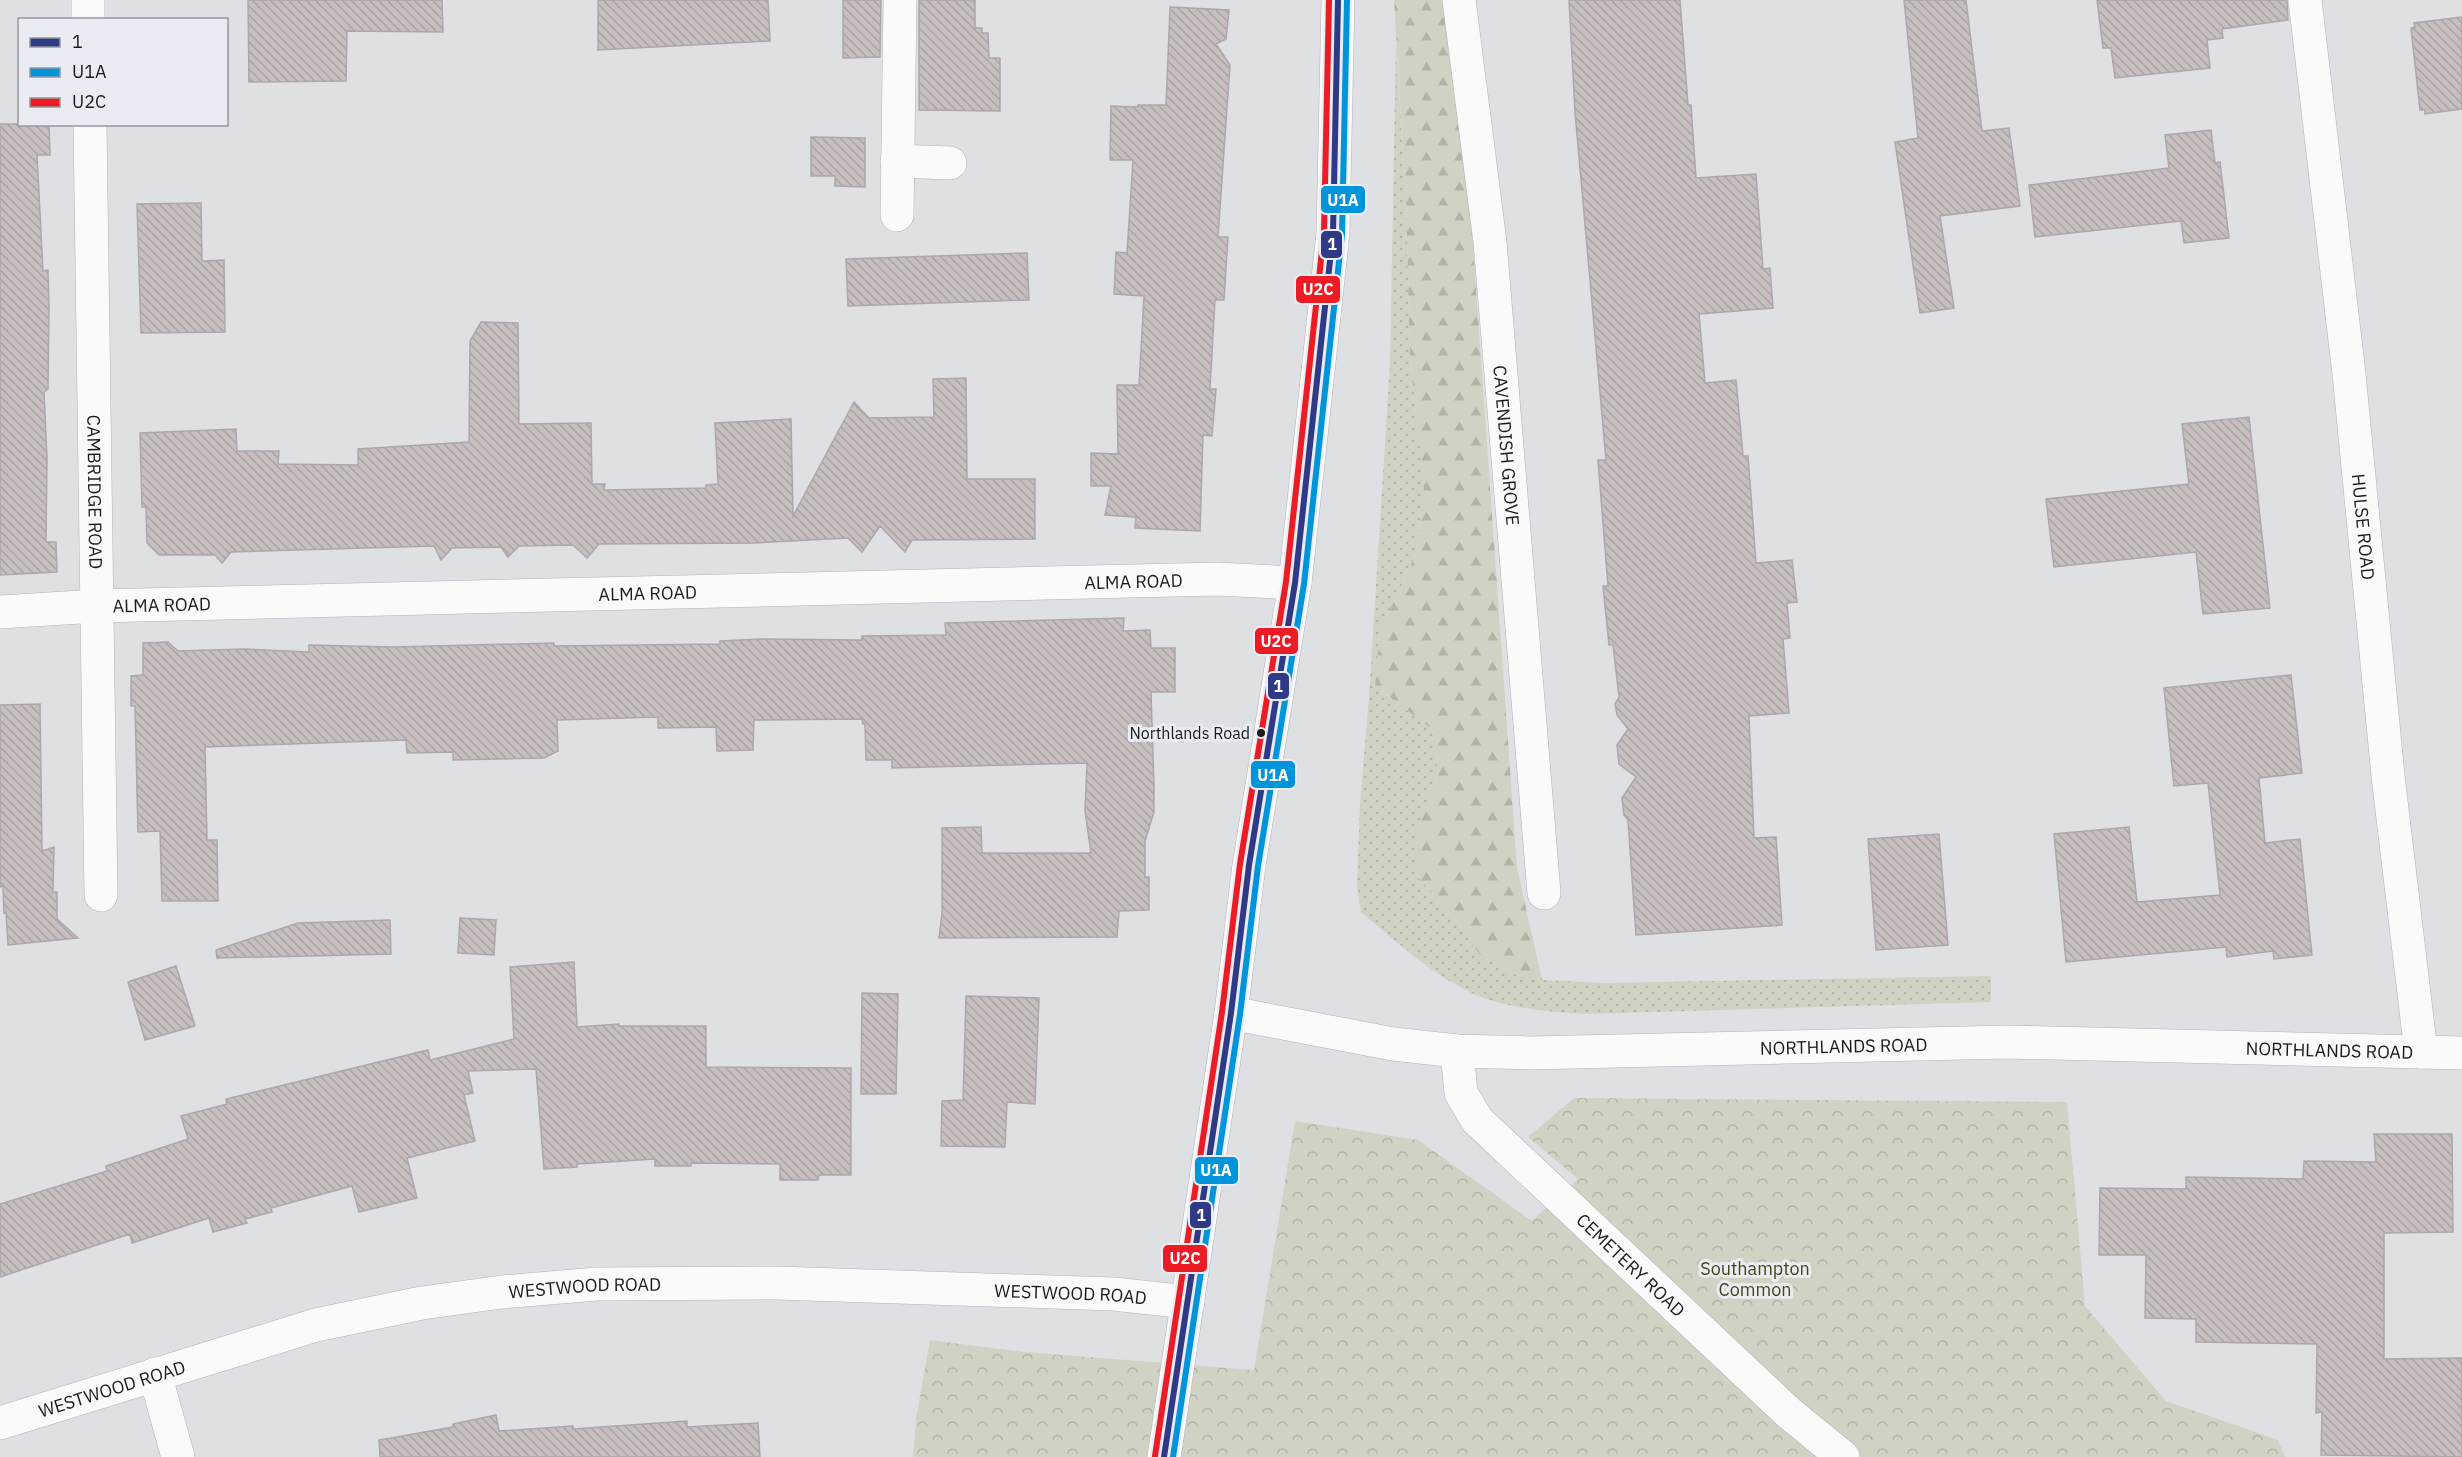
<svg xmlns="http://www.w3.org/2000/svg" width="2462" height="1457" viewBox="0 0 2462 1457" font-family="'IBM Plex Sans',sans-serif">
<defs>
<pattern id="grass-dots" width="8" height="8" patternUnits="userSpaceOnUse" patternTransform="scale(1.5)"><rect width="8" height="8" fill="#d0d2c3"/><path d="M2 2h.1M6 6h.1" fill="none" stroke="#b2b4a7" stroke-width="1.8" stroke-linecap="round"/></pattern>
<pattern id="forest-firs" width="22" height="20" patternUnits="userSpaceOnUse" patternTransform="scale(1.5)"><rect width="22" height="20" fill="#d0d2c3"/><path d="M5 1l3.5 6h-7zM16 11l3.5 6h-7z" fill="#b2b4a7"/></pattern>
<pattern id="park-crowns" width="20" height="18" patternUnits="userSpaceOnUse" patternTransform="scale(1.5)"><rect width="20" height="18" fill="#d0d2c3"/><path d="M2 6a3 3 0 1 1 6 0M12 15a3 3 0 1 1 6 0" fill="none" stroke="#b2b4a7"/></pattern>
<pattern id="building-back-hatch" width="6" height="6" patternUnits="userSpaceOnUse" patternTransform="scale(1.5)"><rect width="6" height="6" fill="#c7bebf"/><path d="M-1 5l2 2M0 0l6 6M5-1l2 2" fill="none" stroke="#aaa3a4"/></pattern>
</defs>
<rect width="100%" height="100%" fill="#dfe0e4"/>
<!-- grass -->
<path fill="url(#grass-dots)" d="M 1396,42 L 1406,201 L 1410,356 L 1424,485 L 1416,554 L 1380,631 L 1375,686 L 1432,729 L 1438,770 L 1417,830 L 1417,876 L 1448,910 L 1481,956 L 1516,975 L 1542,980 L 1604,983 L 1991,976 L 1991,1002 L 1589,1014 C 1553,1012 1509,1009 1476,995 C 1433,976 1397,942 1361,912 L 1357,884 L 1360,805 L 1369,697 L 1390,364 Z"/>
<!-- forest -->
<path fill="url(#forest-firs)" d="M 1394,0 L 1447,0 L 1467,161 L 1517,868 L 1542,980 L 1516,975 L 1481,956 L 1448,910 L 1417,876 L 1417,830 L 1438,770 L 1432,729 L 1375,686 L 1380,631 L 1416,554 L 1424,485 L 1410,356 L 1406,201 Z"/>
<!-- park -->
<path fill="url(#park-crowns)" d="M 1574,1098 L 2067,1102 L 2085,1306 L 2166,1401 L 2278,1440 L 2285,1457 L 913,1457 L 916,1419 L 930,1340 L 1024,1352 L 1254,1370 L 1295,1121 L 1418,1140 L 1532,1221 L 1578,1179 L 1528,1137 Z"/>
<!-- building -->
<path fill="url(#building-back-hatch)" stroke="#aaa8aa" stroke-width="1.5" d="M 248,0 L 442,0 L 443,32 L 347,31 L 346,81 L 249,82 Z
M 598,0 L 768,0 L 770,41 L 598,50 Z
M 843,0 L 881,0 L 880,57 L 843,58 Z
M 919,0 L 975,0 L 975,28 L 982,28 L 982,33 L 988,33 L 989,58 L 1000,58 L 1000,111 L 919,110 Z
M 1569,0 L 1680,0 L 1688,105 L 1691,105 L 1696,178 L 1756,174 L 1763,269 L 1770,268 L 1773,308 L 1699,314 L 1705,383 L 1736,380 L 1743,456 L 1748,456 L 1756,563 L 1792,560 L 1797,602 L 1787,603 L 1790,638 L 1783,639 L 1789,713 L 1749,716 L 1754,838 L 1776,837 L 1782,925 L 1636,935 L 1628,820 L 1624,815 L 1622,798 L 1636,777 L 1619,764 L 1617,745 L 1628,729 L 1617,715 L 1615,704 L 1619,697 L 1613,645 L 1609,645 L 1603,586 L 1608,586 L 1598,460 L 1606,460 L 1575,112 Z
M 1904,0 L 1966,0 L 1982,131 L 2009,128 L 2020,206 L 1940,216 L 1954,308 L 1920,313 L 1895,142 L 1918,138 Z
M 2097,0 L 2287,0 L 2288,20 L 2222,29 L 2223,38 L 2207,40 L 2210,68 L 2115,78 L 2111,48 L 2103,48 Z
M 1170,7 L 1229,10 L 1226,39 L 1216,44 L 1230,65 L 1218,237 L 1228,237 L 1224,300 L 1215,300 L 1210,389 L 1216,389 L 1212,436 L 1203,435 L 1200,531 L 1135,528 L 1136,517 L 1105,515 L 1111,486 L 1091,486 L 1091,453 L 1118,454 L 1117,385 L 1139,385 L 1144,296 L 1114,294 L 1116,252 L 1127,253 L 1133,160 L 1110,160 L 1111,106 L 1138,107 L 1138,105 L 1166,105 Z
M 2462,17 L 2462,109 L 2425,114 L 2425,110 L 2420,110 L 2411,28 L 2415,27 L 2414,23 Z
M 0,124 L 49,124 L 50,155 L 37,155 L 43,271 L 48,270 L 49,307 L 48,389 L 44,392 L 47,458 L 46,542 L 56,542 L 57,572 L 0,575 Z
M 2211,130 L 2215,163 L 2220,162 L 2229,238 L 2184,243 L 2181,221 L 2035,237 L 2029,185 L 2169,168 L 2165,135 Z
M 811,137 L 865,138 L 865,187 L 835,186 L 835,176 L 811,176 Z
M 201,203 L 202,261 L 224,260 L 225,332 L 141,333 L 137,204 Z
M 1027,253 L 1029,300 L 848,306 L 846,259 Z
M 481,322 L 518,323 L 519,424 L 591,423 L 592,484 L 605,484 L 604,490 L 706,488 L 706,485 L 718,484 L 715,423 L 791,419 L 793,516 L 854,402 L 869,418 L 934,417 L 933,379 L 966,378 L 967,479 L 1035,479 L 1035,539 L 912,540 L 905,552 L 880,526 L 862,552 L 848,538 L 755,543 L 599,544 L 587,558 L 573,545 L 519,546 L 508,557 L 501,547 L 452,548 L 441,560 L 434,546 L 231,552 L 222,563 L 215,555 L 159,555 L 147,543 L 146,507 L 142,507 L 140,433 L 236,429 L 237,451 L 279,451 L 278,464 L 358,465 L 358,449 L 469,442 L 470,341 Z
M 2249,417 L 2270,608 L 2203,614 L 2196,552 L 2054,567 L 2046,499 L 2189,484 L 2182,424 Z
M 1124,618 L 1123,631 L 1150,630 L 1151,648 L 1175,648 L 1175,692 L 1151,692 L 1154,787 L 1154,812 L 1145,841 L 1145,877 L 1149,877 L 1149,910 L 1119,911 L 1117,937 L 939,938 L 942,914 L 942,828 L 981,827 L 982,853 L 1091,853 L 1085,811 L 1087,763 L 892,768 L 892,760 L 866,760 L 865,724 L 863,724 L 862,719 L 754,720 L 753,750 L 717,751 L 716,727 L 658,728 L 658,717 L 557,720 L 558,751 L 544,758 L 453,760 L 453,752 L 407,753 L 406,740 L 205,747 L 207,840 L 217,840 L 218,901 L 162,901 L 160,831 L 138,832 L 135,706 L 131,706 L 131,676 L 143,675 L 143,643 L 168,642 L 178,651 L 243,649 L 309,652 L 309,645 L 393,647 L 554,643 L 554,646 L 720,644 L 720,641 L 761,639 L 862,640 L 862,636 L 946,635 L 945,623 Z
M 2291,675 L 2302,773 L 2259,778 L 2265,843 L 2300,839 L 2312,955 L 2274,959 L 2273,951 L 2227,957 L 2226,947 L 2066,962 L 2054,834 L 2129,827 L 2137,902 L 2220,895 L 2208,783 L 2174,786 L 2164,688 Z
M 40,704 L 42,851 L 54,847 L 53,892 L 57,892 L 57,919 L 78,938 L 8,945 L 6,912 L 4,913 L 3,886 L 0,887 L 0,705 Z
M 1939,834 L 1948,945 L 1876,950 L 1868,839 Z
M 460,918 L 496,920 L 494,955 L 458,953 Z
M 390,920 L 391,954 L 217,958 L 216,950 L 298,923 Z
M 574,962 L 577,1027 L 619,1024 L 619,1026 L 706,1026 L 706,1067 L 851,1068 L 851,1175 L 819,1175 L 818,1180 L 780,1180 L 780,1164 L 691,1163 L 691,1166 L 655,1166 L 655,1159 L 577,1164 L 577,1167 L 544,1169 L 536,1069 L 468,1071 L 473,1093 L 464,1095 L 475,1141 L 407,1158 L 417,1198 L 359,1212 L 352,1186 L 271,1208 L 272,1212 L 245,1219 L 247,1223 L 213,1232 L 209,1218 L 132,1243 L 130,1234 L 0,1277 L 0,1204 L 107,1171 L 106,1166 L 188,1139 L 181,1116 L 227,1104 L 226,1099 L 428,1050 L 430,1060 L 514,1039 L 510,967 Z
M 176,966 L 195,1026 L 145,1040 L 128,982 Z
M 862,993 L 898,994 L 896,1094 L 861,1094 Z
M 966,996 L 1039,998 L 1035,1104 L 1007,1102 L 1005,1147 L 941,1146 L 942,1101 L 963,1100 Z
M 2374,1134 L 2452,1134 L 2453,1232 L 2384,1233 L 2384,1359 L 2462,1358 L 2462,1457 L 2321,1455 L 2322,1412 L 2316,1413 L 2317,1344 L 2196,1342 L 2196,1319 L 2145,1318 L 2146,1255 L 2099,1255 L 2100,1188 L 2186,1189 L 2186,1177 L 2303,1179 L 2304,1161 L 2376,1162 Z
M 496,1415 L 499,1431 L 573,1426 L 573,1429 L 687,1421 L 687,1427 L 758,1423 L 760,1457 L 380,1457 L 379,1440 L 453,1427 L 453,1424 Z"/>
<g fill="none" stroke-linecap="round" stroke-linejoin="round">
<!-- minor casing -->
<g stroke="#b2b2b5" stroke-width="34">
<g id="minor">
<path d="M 88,0 L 88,20"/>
<path id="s1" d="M 1459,0 L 1490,242 L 1544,893"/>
<path id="s2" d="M 2305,0 L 2349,374 L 2388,776 L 2421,1052"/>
<path id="s3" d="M 90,124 L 101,895"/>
<path d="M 897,161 L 950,163"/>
<path d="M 897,215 L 900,0"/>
<path id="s4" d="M 0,612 L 97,606 L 1217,579 L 1295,583"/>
<path id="s5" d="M 1231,1013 L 1393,1044 L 1457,1051 L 1531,1053 L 2008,1042 L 2462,1053"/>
<path id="s6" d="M 1457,1051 L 1461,1093 L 1477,1120 L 1789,1413 L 1843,1457"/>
<path d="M 155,1374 L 178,1457"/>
<path id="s7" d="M 0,1423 L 316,1325 L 422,1303 L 502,1292 L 597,1284 L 777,1283 L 1113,1294 L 1188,1302"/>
</g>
</g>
<!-- major casing -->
<g stroke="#b2b2b5" stroke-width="34">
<path id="major" d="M 1164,1457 L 1231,1013 L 1249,865 L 1295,583 L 1333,233 L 1338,0"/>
</g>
<!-- minor -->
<use href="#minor" stroke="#fafafb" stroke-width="33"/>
<!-- major -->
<use href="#major" stroke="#fafafb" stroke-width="33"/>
<!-- bus-1 casing -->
<g stroke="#eaecf3" stroke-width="10">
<path id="bus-1" d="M 1164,1457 L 1231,1013 L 1249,865 L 1295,583 L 1333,233 L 1338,0"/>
</g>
<!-- bus-2 casing -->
<g stroke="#eaecf3" stroke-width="10">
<path id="bus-2" d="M 1173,1457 L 1240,1014 L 1258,866 L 1304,584 L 1342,234 L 1347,0"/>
</g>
<!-- bus-3 casing -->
<g stroke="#eaecf3" stroke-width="10">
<path id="bus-3" d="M 1155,1456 L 1222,1012 L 1240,864 L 1286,582 L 1324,232 L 1329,0"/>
</g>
<!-- bus-1 -->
<use href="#bus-1" stroke="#2e3a86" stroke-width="6"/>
<!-- bus-2 -->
<use href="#bus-2" stroke="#0095da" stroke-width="6"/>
<!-- bus-3 -->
<use href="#bus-3" stroke="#ed1c24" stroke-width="6"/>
</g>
<!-- markers -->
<circle fill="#1b1b1e" stroke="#eaecf3" stroke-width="2" cx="1261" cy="733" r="5"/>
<g text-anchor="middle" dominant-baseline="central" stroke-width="6" stroke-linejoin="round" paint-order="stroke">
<!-- bus labels -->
<g font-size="16" fill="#1b1b1e" stroke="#eaecf3" text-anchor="end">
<text x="1250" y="733">Northlands Road</text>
</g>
<!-- street labels -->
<g font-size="18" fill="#1b1b1e" stroke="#eaecf3">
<text stroke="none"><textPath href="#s1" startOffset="448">CAVENDISH GROVE</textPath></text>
<text stroke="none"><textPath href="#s3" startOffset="368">CAMBRIDGE ROAD</textPath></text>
<text stroke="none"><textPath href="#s2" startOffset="530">HULSE ROAD</textPath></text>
<text stroke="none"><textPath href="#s4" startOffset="1134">ALMA ROAD</textPath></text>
<text stroke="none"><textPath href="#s4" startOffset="648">ALMA ROAD</textPath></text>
<text stroke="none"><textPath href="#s4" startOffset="162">ALMA ROAD</textPath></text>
<text stroke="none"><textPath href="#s5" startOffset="616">NORTHLANDS ROAD</textPath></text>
<text stroke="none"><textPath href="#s5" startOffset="1102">NORTHLANDS ROAD</textPath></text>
<text stroke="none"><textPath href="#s6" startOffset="285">CEMETERY ROAD</textPath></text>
<text stroke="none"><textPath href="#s7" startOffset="603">WESTWOOD ROAD</textPath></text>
<text stroke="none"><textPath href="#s7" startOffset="1089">WESTWOOD ROAD</textPath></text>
<text stroke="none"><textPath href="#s7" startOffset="117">WESTWOOD ROAD</textPath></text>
</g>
<!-- park labels -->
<g font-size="18" fill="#434715" stroke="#eaecf3">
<text x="1755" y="1268">Southampton<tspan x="1755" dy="21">Common</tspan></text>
</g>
</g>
<g stroke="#eaecf3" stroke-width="2">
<rect x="1320" y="185" width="46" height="29" rx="6" fill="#0095da"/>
<rect x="1320" y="230" width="23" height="29" rx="6" fill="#2e3a86"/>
<rect x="1295" y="275" width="46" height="29" rx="6" fill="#ed1c24"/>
<rect x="1254" y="627" width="45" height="28" rx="6" fill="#ed1c24"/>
<rect x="1267" y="672" width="23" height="28" rx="6" fill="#2e3a86"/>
<rect x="1250" y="760" width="46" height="29" rx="6" fill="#0095da"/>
<rect x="1194" y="1156" width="45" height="29" rx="6" fill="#0095da"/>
<rect x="1189" y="1201" width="23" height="28" rx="6" fill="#2e3a86"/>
<rect x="1162" y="1244" width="46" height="29" rx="6" fill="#ed1c24"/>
</g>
<g font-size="16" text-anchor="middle" font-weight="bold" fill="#fff">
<text x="1343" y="206">U1A</text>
<text x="1332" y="250">1</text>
<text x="1318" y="295">U2C</text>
<text x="1276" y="647">U2C</text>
<text x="1278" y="692">1</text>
<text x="1273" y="781">U1A</text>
<text x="1216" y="1176">U1A</text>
<text x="1201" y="1221">1</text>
<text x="1185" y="1264">U2C</text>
</g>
<!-- legend -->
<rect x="18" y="18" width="210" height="108" fill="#eaecf3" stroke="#97989e" stroke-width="1.5"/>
<rect x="30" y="38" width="30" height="9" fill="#2e3a86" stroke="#97989e" stroke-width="1.5"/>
<text x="72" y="48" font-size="18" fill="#1b1b1e">1</text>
<rect x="30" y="68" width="30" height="9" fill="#0095da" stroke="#97989e" stroke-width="1.5"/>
<text x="72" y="78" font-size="18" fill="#1b1b1e">U1A</text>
<rect x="30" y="98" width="30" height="9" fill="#ed1c24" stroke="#97989e" stroke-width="1.5"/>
<text x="72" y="108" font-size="18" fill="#1b1b1e">U2C</text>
</svg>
